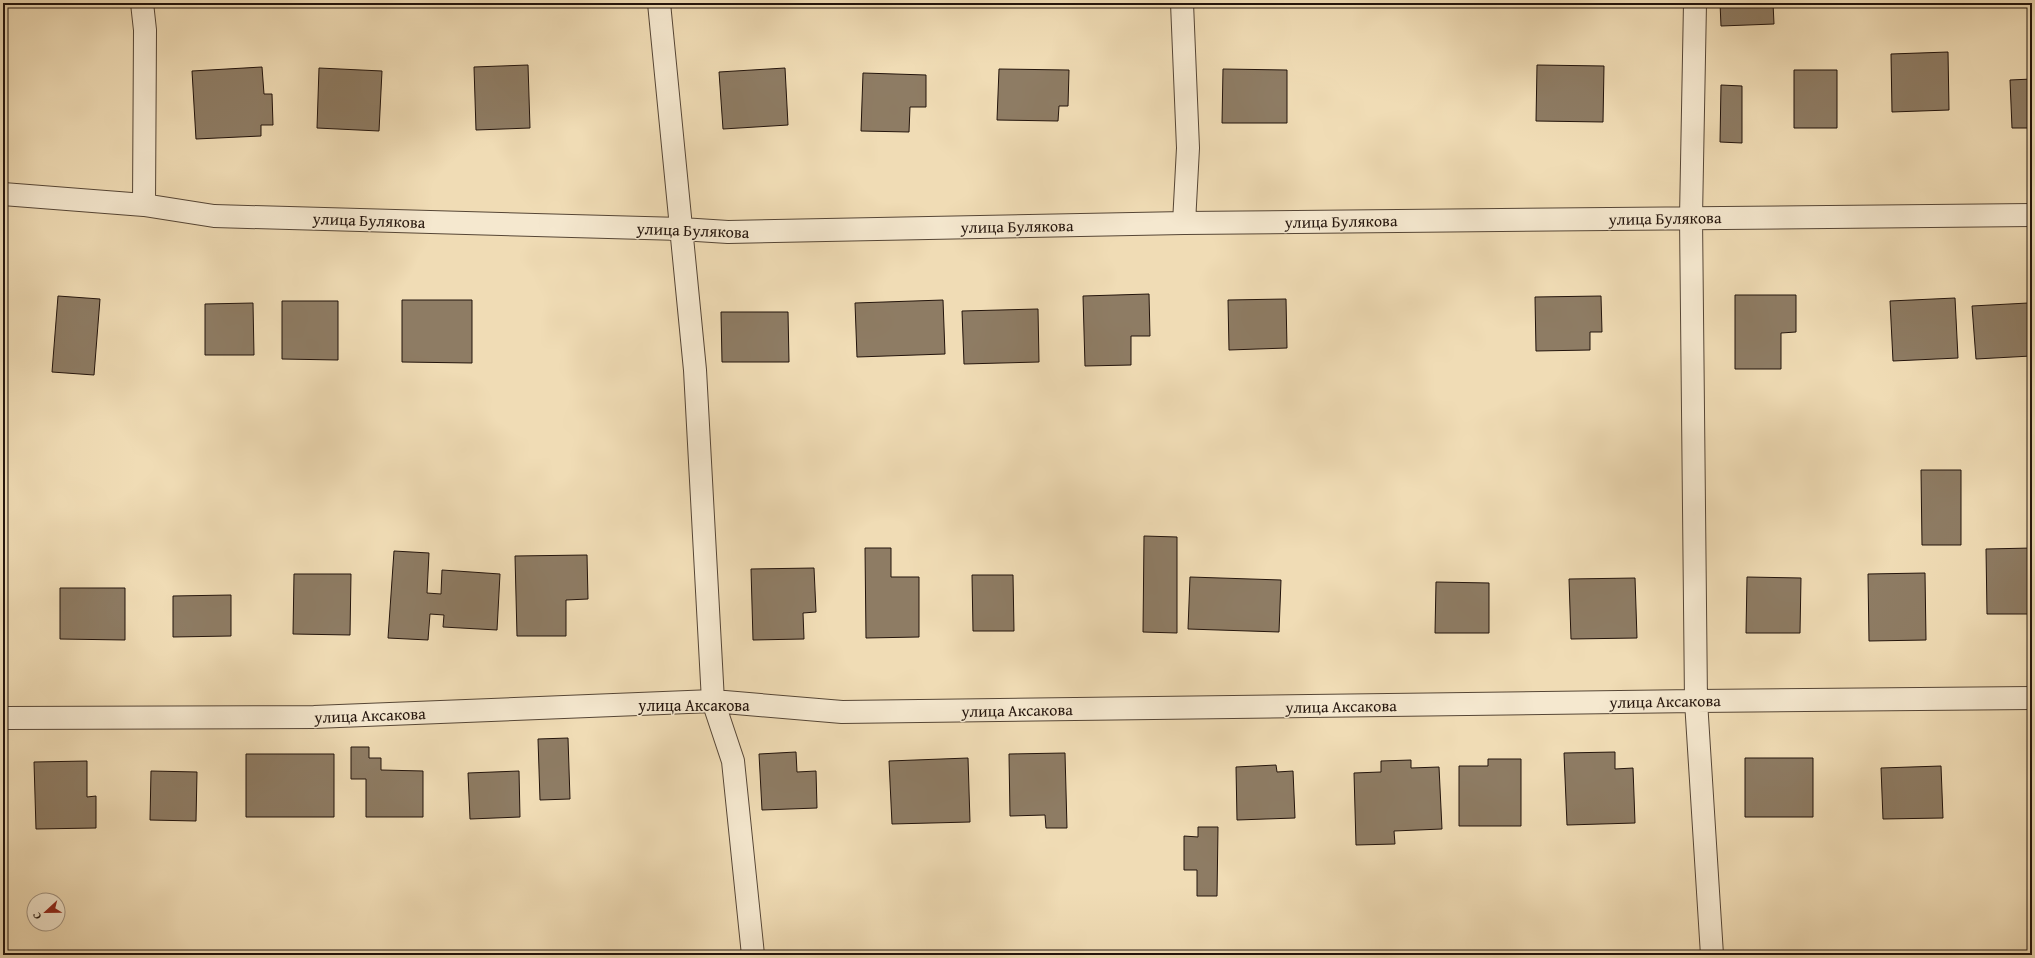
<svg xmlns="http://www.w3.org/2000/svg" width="2035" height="958" viewBox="0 0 2035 958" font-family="'Gentium Book Plus',serif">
<rect width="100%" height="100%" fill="#f0dcb5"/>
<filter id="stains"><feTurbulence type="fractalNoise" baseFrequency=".005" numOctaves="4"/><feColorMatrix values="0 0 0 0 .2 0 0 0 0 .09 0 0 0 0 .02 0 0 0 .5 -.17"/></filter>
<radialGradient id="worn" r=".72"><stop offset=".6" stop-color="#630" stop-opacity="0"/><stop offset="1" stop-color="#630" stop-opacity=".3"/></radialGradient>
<!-- building -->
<path fill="#8e7c64" stroke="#23140c" d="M 1720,3 L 1773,3 L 1774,24 L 1721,26 Z
M 1948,52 L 1949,110 L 1892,112 L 1891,54 Z
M 528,65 L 530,128 L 476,130 L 474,67 Z
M 1537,65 L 1604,66 L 1603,122 L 1536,121 Z
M 262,67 L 264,94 L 272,94 L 273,125 L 261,125 L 261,136 L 196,139 L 192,71 Z
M 319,68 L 382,71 L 379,131 L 317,128 Z
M 785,68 L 788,125 L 723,129 L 719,72 Z
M 999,69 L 1069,70 L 1068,106 L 1059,106 L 1058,121 L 997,120 Z
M 1223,69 L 1287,70 L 1287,123 L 1222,123 Z
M 1794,70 L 1837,70 L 1837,128 L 1794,128 Z
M 863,73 L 926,75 L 926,107 L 910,107 L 909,132 L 861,131 Z
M 2032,79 L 2032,128 L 2012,128 L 2010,80 Z
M 1721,85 L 1742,86 L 1742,143 L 1720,142 Z
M 1149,294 L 1150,336 L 1131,336 L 1131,365 L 1085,366 L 1083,296 Z
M 1735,295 L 1796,295 L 1796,332 L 1781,333 L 1781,369 L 1735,369 Z
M 58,296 L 100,299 L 94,375 L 52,372 Z
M 1601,296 L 1602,332 L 1590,332 L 1590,350 L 1536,351 L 1535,297 Z
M 1955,298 L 1958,358 L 1893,361 L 1890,301 Z
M 1286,299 L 1287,348 L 1229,350 L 1228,300 Z
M 402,300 L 472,300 L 472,363 L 402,362 Z
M 943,300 L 945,354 L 857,357 L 855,303 Z
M 282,301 L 338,301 L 338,360 L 282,359 Z
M 253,303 L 254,355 L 205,355 L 205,304 Z
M 2028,303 L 2031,356 L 1976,359 L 1972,306 Z
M 1038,309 L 1039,362 L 964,364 L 962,311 Z
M 721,312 L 788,312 L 789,362 L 722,362 Z
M 1921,470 L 1961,470 L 1961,545 L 1922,545 Z
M 1144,536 L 1177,537 L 1177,633 L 1143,632 Z
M 865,548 L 891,548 L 891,577 L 919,577 L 919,637 L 866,638 Z
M 2032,548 L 2032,614 L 1987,614 L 1986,549 Z
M 394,551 L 429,553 L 427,593 L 441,594 L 442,570 L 500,574 L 497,630 L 443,627 L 444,615 L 430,614 L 428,640 L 388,638 Z
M 587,555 L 588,599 L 566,600 L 566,636 L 517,636 L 515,556 Z
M 814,568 L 816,612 L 803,613 L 804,639 L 753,640 L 751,569 Z
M 1925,573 L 1926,640 L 1869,641 L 1868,574 Z
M 294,574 L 351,574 L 350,635 L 293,634 Z
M 972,575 L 1013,575 L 1014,631 L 973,631 Z
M 1190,577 L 1281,580 L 1279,632 L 1188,629 Z
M 1747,577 L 1801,578 L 1800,633 L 1746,633 Z
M 1635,578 L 1637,638 L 1571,639 L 1569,579 Z
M 1436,582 L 1489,583 L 1489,633 L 1435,633 Z
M 60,588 L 125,588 L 125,640 L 60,639 Z
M 231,595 L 231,636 L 173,637 L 173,596 Z
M 568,738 L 570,799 L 540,800 L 538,739 Z
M 351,747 L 369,747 L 369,758 L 381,758 L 381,770 L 423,771 L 423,817 L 366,817 L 366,779 L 351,779 Z
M 796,752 L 797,772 L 816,771 L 817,808 L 762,810 L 759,754 Z
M 1615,752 L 1615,769 L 1633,768 L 1635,823 L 1567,825 L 1564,753 Z
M 1065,753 L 1067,828 L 1046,828 L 1045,815 L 1010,816 L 1009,754 Z
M 246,754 L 334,754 L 334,817 L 246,817 Z
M 968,758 L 970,822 L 892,824 L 889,761 Z
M 1745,758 L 1813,758 L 1813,817 L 1745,817 Z
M 1488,759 L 1521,759 L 1521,826 L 1459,826 L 1459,766 L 1488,766 Z
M 1411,760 L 1411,768 L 1439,767 L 1442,829 L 1394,831 L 1395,844 L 1356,845 L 1354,773 L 1381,772 L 1381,761 Z
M 87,761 L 87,797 L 96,796 L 96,828 L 36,829 L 34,762 Z
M 1276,765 L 1277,772 L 1293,771 L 1295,818 L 1237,820 L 1236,767 Z
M 1941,766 L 1943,818 L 1883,819 L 1881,768 Z
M 151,771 L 197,772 L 196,821 L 150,820 Z
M 519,771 L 520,817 L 470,819 L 468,773 Z
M 1198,827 L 1218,827 L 1217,896 L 1197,896 L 1197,870 L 1184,870 L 1184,836 L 1198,837 Z"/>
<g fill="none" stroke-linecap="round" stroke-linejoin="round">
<!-- minor casing -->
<g stroke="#564636" stroke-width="24">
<path id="minor" d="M 142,3 L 145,30 L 144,205
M 659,3 L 695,370 L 713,701 L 733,761 L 753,955
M 1182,3 L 1188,148 L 1184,223
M 1695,3 L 1691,217 L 1696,701 L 1712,955
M 3,194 L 144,205 L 214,216 L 681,229 L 728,232 L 1184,223 L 2032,215
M 3,718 L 314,717 L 713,701 L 842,712 L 1696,701 L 2032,698"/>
</g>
<!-- minor -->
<use href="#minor" stroke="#f5e8cf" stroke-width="22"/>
</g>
<g text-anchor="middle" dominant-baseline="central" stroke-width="3" stroke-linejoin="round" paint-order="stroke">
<!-- street labels -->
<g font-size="16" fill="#23140c" stroke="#f5e8cf">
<text transform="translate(1665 218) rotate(-1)">улица Булякова</text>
<text transform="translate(369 220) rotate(2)">улица Булякова</text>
<text transform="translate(1341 221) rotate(-1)">улица Булякова</text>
<text transform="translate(1017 226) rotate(-1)">улица Булякова</text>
<text transform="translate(693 230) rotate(2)">улица Булякова</text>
<text transform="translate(1665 701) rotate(-1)">улица Аксакова</text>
<text x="694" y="705">улица Аксакова</text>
<text transform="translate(1341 706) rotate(-1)">улица Аксакова</text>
<text transform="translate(1017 710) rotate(-1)">улица Аксакова</text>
<text transform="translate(370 715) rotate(-2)">улица Аксакова</text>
</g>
</g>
<!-- margin -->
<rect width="2035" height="958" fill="none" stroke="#f0dcb5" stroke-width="16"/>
<rect x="4" y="4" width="2027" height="950" fill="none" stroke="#23140c" stroke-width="2"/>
<rect x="8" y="8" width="2019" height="942" fill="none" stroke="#23140c"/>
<!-- north arrow -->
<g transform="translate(46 912) rotate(248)"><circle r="19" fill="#f5e8cf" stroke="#a19381"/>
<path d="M0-3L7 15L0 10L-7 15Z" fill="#8f2418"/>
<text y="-6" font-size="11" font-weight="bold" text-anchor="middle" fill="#23140c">С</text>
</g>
<rect width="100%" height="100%" filter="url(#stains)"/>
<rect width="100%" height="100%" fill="url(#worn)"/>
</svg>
